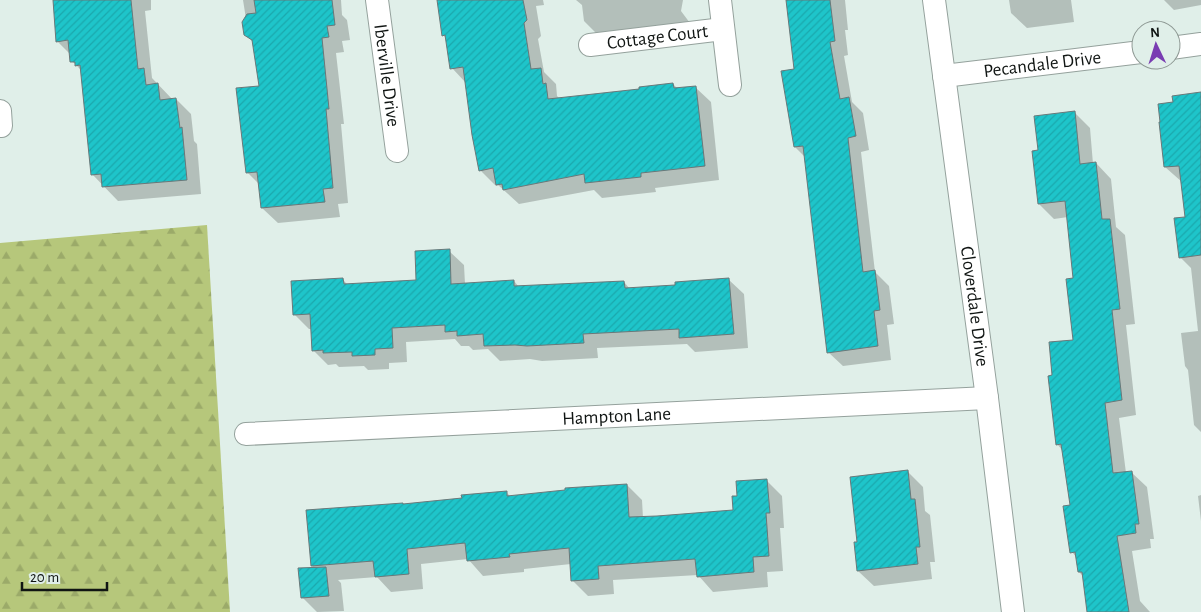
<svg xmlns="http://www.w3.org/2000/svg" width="1201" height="612" viewBox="0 0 1201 612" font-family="'Alegreya Sans',sans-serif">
<defs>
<pattern id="forest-firs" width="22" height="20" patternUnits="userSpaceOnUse" patternTransform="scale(1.25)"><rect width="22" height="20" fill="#b6c77b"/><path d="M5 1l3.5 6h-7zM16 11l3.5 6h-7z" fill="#9baa69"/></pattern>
<pattern id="building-hatch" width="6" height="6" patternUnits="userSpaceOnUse" patternTransform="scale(1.25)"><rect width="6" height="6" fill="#1ec5ca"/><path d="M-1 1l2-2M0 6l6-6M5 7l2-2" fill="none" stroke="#1aa8ad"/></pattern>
</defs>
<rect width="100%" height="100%" fill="#e0efe9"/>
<!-- forest -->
<path fill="url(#forest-firs)" d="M 207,225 L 230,612 L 0,612 L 0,243 Z"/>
<!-- shadow -->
<path fill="#0003" d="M 54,0 L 151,0 L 151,10 L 145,11 L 152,78 L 173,100 L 176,99 L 191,114 L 194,141 L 197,144 L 201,194 L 118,201 L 92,174 L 82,71 L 72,61 L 71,55 L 57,41 Z
M 243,0 L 341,0 L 342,15 L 347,20 L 350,40 L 342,41 L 344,52 L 336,53 L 344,124 L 341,124 L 348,203 L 338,204 L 340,217 L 278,223 L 262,208 L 260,185 L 247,172 L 260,87 L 254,43 L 245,34 L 246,19 Z
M 438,0 L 543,0 L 544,5 L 536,6 L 541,36 L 538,39 L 544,72 L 556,84 L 557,96 L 560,99 L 640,90 L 673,84 L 678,89 L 695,87 L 711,102 L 719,180 L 655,188 L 656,192 L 602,198 L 594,190 L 519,204 L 498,185 L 496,186 L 480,170 L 466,83 L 452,68 L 447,39 L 443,35 Z
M 576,0 L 683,0 L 681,11 L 690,23 L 597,34 L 584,21 L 582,5 Z
M 787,0 L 845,0 L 848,30 L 845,30 L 848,55 L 844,56 L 852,102 L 863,113 L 869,150 L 861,152 L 875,272 L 889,286 L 894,324 L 887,325 L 891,360 L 843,366 L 828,352 L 805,157 L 795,147 L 795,70 Z
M 1009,0 L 1071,0 L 1074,22 L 1027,28 L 1011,13 Z
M 1164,0 L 1201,0 L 1201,5 L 1174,10 Z
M 1201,94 L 1201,432 L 1194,425 L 1188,370 L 1185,366 L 1181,333 L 1198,331 L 1191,268 L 1180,257 L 1186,218 L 1182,182 L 1165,167 L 1174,103 Z
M 1074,112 L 1090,128 L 1093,164 L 1096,163 L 1111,179 L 1116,227 L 1125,235 L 1135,324 L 1126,325 L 1136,415 L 1119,418 L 1126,473 L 1131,472 L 1147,487 L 1154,539 L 1150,539 L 1151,548 L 1132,551 L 1140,601 L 1150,612 L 1088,612 L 1084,577 L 1079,572 L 1077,558 L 1072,552 L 1072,507 L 1063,451 L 1057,444 L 1054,376 L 1075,341 L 1075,279 L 1068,217 L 1054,219 L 1039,204 L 1039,151 Z
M 449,251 L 464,265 L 465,284 L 514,281 L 519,287 L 624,282 L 630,289 L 677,286 L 729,280 L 744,294 L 748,348 L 695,352 L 687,344 L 597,348 L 598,358 L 542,361 L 530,359 L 500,361 L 488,349 L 473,350 L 469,346 L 461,346 L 455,339 L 406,342 L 407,362 L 389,363 L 389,369 L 368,370 L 364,366 L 339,367 L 336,364 L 328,365 L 313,350 L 312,329 L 309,329 L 294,314 L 343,280 L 348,285 L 417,281 Z
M 907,471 L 923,487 L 925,511 L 930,515 L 935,562 L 930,562 L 932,579 L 874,586 L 858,571 L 858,543 Z
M 766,480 L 782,496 L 784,528 L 780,528 L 783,571 L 767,572 L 768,587 L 713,592 L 698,575 L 613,580 L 614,594 L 588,596 L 572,580 L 571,564 L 524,569 L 524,572 L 483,576 L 468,559 L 421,564 L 423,589 L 391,592 L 377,577 L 338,580 L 341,583 L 344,611 L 317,612 L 302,597 L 315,569 L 312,566 L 404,505 L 463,499 L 506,492 L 511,497 L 627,485 L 642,500 L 643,518 L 734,512 L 738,497 Z
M 1201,495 L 1201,521 L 1198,496 Z"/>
<!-- building -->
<path fill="url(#building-hatch)" stroke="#6a7879" d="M 53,0 L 131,0 L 138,69 L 144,68 L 146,85 L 158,83 L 160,100 L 176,98 L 180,128 L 182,127 L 187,180 L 102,187 L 101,174 L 91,175 L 80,65 L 75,66 L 75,62 L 70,62 L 68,40 L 56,42 Z
M 254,0 L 332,0 L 335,25 L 327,26 L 329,37 L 322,38 L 329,109 L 326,109 L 333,188 L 323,189 L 325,202 L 261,208 L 257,172 L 246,173 L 236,88 L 259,86 L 252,40 L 244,35 L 242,22 L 247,14 L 256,13 Z
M 437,0 L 523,0 L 527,20 L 524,23 L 531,69 L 541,68 L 543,84 L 546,83 L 548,99 L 639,89 L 639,87 L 673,83 L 674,88 L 696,86 L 705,166 L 641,173 L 641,177 L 585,183 L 584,174 L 503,190 L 502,184 L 496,185 L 493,168 L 479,171 L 472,135 L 463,67 L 450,69 L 445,35 L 442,36 Z
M 786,0 L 830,0 L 835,41 L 830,42 L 840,99 L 849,97 L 856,136 L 848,138 L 863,272 L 875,270 L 880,310 L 874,311 L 878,346 L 827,353 L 803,146 L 794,147 L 781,71 L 794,69 Z
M 1201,92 L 1201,255 L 1179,258 L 1174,218 L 1185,217 L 1179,166 L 1164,167 L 1159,122 L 1160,122 L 1158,104 L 1173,102 L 1172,96 Z
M 1075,111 L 1080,164 L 1096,162 L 1102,219 L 1110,219 L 1120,309 L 1112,310 L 1122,400 L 1105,403 L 1113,473 L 1132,471 L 1139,524 L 1135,524 L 1136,533 L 1117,536 L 1129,612 L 1087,612 L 1082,572 L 1078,572 L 1075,552 L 1070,553 L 1063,506 L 1070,505 L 1061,444 L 1056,445 L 1048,376 L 1052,375 L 1049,342 L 1073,340 L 1066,279 L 1073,278 L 1065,201 L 1038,204 L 1032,151 L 1038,150 L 1034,116 Z
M 450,249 L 451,284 L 514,280 L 514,286 L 624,281 L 625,288 L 675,285 L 675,282 L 729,278 L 734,334 L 679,338 L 679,329 L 583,334 L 584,343 L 527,346 L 515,345 L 484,346 L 483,334 L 457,336 L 457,331 L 445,332 L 445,325 L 392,328 L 393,348 L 375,349 L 375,355 L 352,356 L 352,352 L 323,353 L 323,350 L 312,351 L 310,314 L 293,315 L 291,281 L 343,278 L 344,284 L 416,280 L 415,251 Z
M 908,470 L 911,499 L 915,499 L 920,547 L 916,547 L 918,564 L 857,571 L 854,542 L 857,542 L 850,477 Z
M 767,479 L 770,513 L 766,513 L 769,556 L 753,557 L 754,572 L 697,577 L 695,559 L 598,566 L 599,579 L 571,581 L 569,548 L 509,554 L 510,557 L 467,561 L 465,543 L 407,549 L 409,574 L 375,577 L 373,561 L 311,566 L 306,510 L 403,503 L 403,504 L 462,498 L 461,495 L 507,491 L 507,496 L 565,490 L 565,488 L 627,484 L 629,517 L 657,516 L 733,510 L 732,496 L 737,496 L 736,481 Z
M 326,567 L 329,596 L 301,598 L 298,568 Z"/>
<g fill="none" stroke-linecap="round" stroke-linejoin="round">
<!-- street casing -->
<g stroke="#94a19c" stroke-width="24">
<g id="street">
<path id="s1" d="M 377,0 L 397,151"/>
<path d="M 720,0 L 730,85"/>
<path id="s2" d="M 934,0 L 987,398 L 1013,612"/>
<path id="s3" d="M 590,45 L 723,29"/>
<path d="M 1171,48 L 1201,44"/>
<path id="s4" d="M 944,76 L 1141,52"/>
<path d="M 0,111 L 1,126"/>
<path id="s5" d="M 246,434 L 987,398"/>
</g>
</g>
<!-- street -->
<use href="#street" stroke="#fff" stroke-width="22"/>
</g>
<g text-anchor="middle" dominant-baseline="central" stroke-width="5" stroke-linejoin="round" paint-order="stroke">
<!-- street labels -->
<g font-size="19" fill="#101513" stroke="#e0efe9">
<text stroke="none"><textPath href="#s3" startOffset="68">Cottage Court</textPath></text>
<text stroke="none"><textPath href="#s4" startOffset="99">Pecandale Drive</textPath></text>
<text stroke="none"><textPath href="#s1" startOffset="76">Iberville Drive</textPath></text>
<text stroke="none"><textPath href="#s2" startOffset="309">Cloverdale Drive</textPath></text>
<text stroke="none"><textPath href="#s5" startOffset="371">Hampton Lane</textPath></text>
</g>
</g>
<!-- north arrow -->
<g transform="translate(1156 45) rotate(356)"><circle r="24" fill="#e0efe9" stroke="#8d9893"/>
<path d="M0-4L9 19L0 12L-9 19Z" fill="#793cb2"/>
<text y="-8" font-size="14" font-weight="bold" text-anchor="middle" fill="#101513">N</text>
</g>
<!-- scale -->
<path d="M22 582v8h85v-8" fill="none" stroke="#101513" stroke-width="2.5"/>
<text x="30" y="582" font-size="15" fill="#101513" stroke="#e0efe9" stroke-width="4" paint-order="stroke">20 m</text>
</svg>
